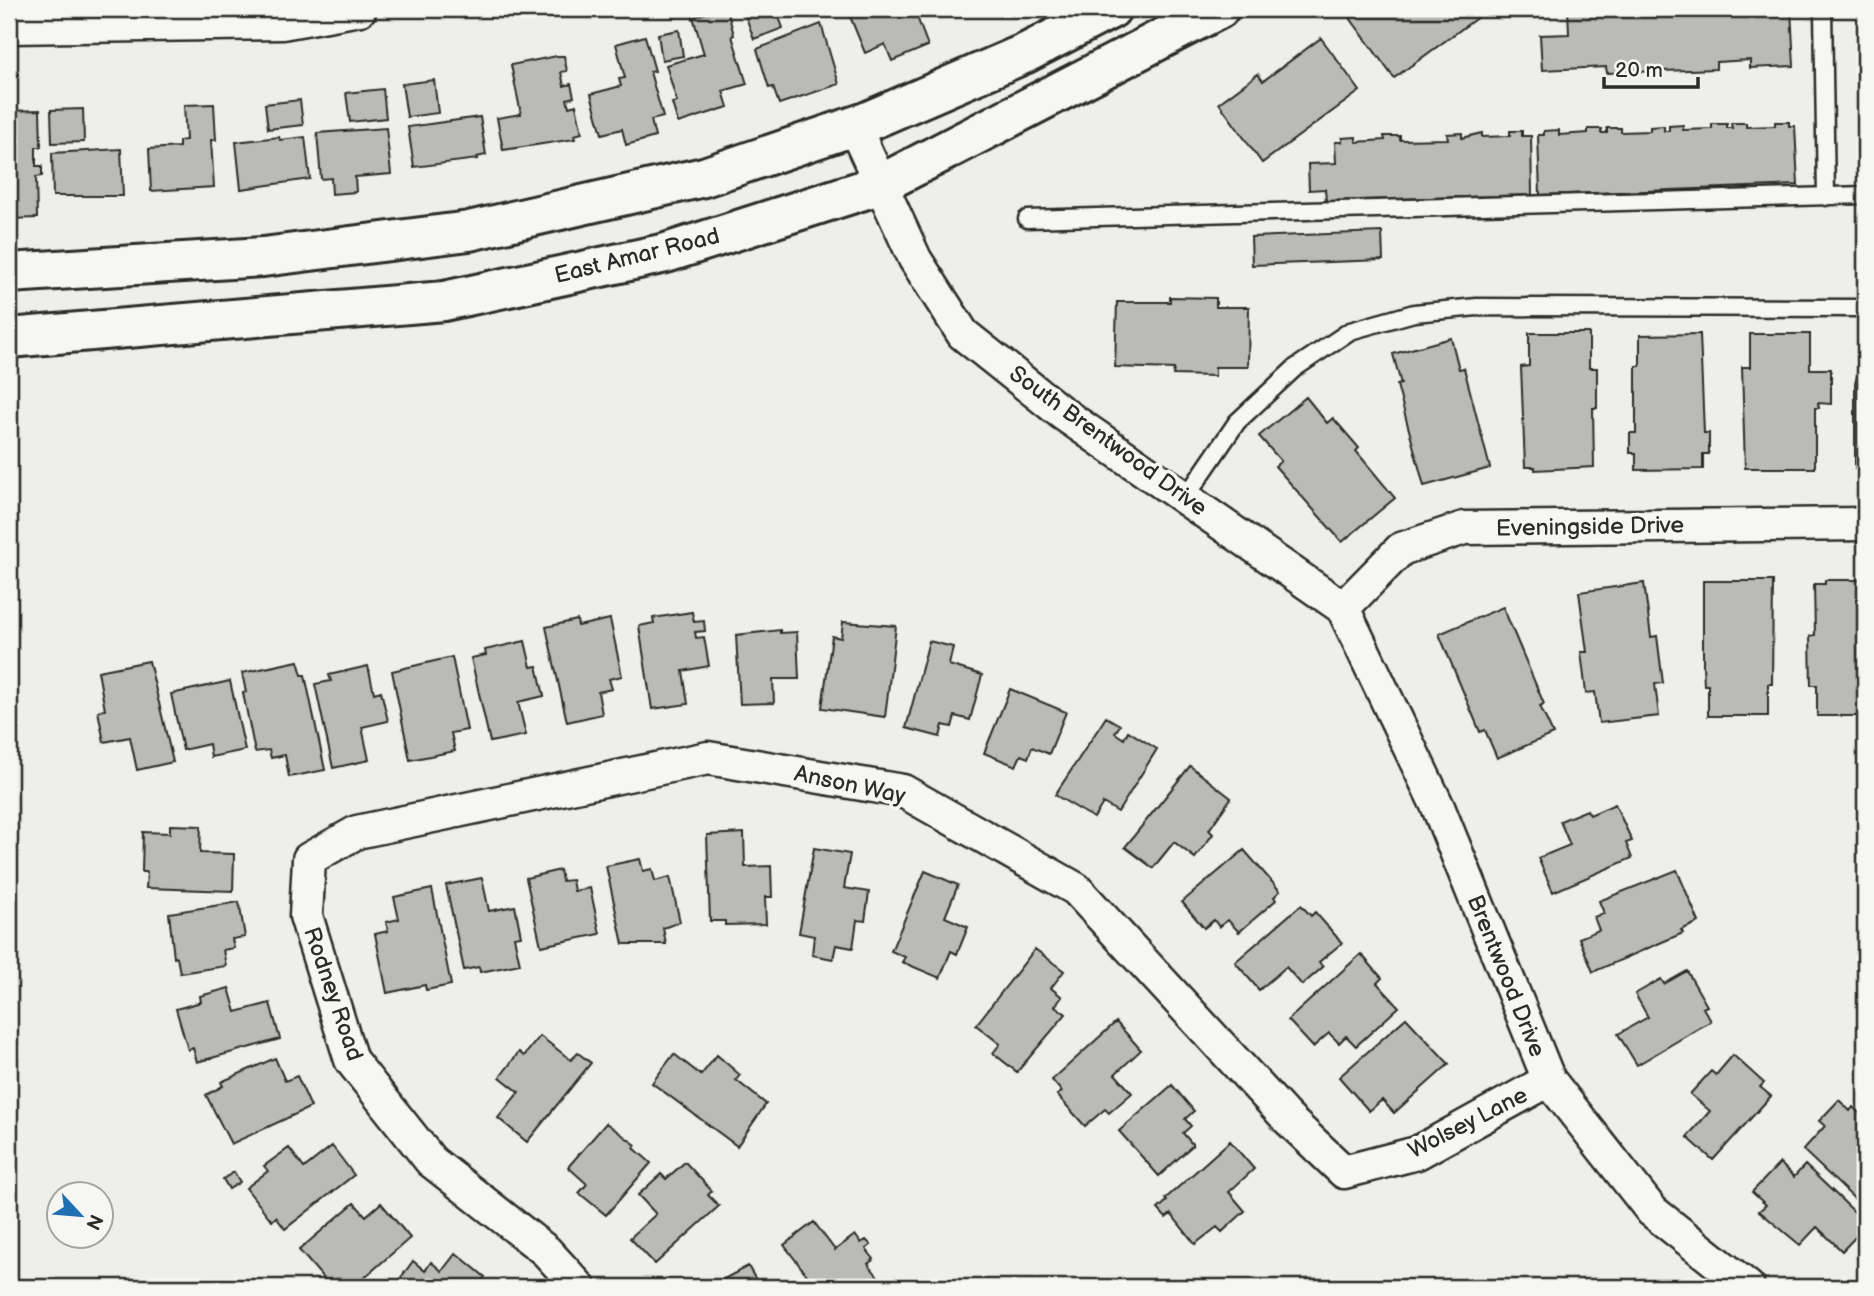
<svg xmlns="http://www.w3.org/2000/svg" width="1874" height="1296" viewBox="0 0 1874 1296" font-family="'Balsamiq Sans',sans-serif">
<rect width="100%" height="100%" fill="#eeeeea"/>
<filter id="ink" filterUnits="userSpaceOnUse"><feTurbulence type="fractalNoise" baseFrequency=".0143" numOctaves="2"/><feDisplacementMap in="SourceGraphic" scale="14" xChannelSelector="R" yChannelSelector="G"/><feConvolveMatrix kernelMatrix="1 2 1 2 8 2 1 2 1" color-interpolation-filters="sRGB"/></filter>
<g filter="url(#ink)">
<!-- building -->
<path fill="#babab7" stroke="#2b2b2b" stroke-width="2" d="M 721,9 L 727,9 L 734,35 L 732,36 L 747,84 L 723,91 L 728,107 L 678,123 L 672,103 L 677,102 L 666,65 L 704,54 L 693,17 Z
M 743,9 L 776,9 L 783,28 L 754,39 Z
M 841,9 L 914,9 L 928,46 L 892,61 L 885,44 L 865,53 L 847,9 L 842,11 Z
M 1363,9 L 1489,9 L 1394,78 L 1350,18 Z
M 1568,9 L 1791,9 L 1794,66 L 1750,68 L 1750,60 L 1716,62 L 1716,69 L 1607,73 L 1606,67 L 1542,70 L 1540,35 L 1569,34 Z
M 821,24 L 839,84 L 779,104 L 773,87 L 769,88 L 757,49 Z
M 679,30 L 683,56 L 662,60 L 658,34 Z
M 645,36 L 655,71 L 650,72 L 663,117 L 651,120 L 655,137 L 626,145 L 622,129 L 602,134 L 591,94 L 621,86 L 619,79 L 625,78 L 616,44 Z
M 1321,38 L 1360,91 L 1262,163 L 1219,103 L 1258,74 L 1263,81 Z
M 557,56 L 564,56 L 567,71 L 561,72 L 564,86 L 571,84 L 574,97 L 567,99 L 569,107 L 576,105 L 582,133 L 574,135 L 575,139 L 503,150 L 497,118 L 521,114 L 511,65 Z
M 434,80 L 438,113 L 407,117 L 402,84 Z
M 383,89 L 386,118 L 350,122 L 346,93 Z
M 300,100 L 303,125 L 268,129 L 265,104 Z
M 214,104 L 216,140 L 211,140 L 214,187 L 151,191 L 149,149 L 179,147 L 179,141 L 186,140 L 184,105 Z
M 83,109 L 84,142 L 52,143 L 51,110 Z
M 40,110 L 41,147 L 36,147 L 36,166 L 42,166 L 42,176 L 36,177 L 37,218 L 9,219 L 9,111 Z
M 480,117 L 486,155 L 477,157 L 478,159 L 414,167 L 408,127 Z
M 1775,122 L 1789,122 L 1789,126 L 1795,126 L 1798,185 L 1540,195 L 1538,135 L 1544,135 L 1544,131 L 1559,130 L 1559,135 L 1588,133 L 1588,129 L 1602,129 L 1601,133 L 1607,133 L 1607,128 L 1621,128 L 1621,132 L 1650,131 L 1650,127 L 1664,126 L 1664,131 L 1669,131 L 1669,126 L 1683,125 L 1683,130 L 1712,129 L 1712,124 L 1727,124 L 1727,128 L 1732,128 L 1731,123 L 1746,123 L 1746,127 L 1775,126 Z
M 386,128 L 391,174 L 355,177 L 356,192 L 332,194 L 331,178 L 321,179 L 317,133 Z
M 1510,131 L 1522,131 L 1522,136 L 1531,136 L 1532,195 L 1326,201 L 1325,189 L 1309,190 L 1308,164 L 1336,163 L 1335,142 L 1342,142 L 1342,138 L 1356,137 L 1356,142 L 1385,140 L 1384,136 L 1400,136 L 1400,140 L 1448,139 L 1447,134 L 1462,133 L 1462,138 L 1482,133 L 1482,137 L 1510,136 Z
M 279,137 L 280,140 L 305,137 L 310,179 L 241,189 L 236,142 Z
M 121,149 L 123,196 L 53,196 L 52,153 Z
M 1382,232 L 1383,260 L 1252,265 L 1251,237 Z
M 1170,297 L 1216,298 L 1216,307 L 1249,307 L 1248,367 L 1215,367 L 1215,376 L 1173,375 L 1174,369 L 1115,367 L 1117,302 L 1170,302 Z
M 1529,333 L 1589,333 L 1589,368 L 1597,368 L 1597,408 L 1593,408 L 1594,467 L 1535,470 L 1535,467 L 1525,467 L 1521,367 L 1529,366 Z
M 1860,333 L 1865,333 L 1865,469 L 1855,469 L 1855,384 L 1860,366 Z
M 1700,334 L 1704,433 L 1709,433 L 1709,454 L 1703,454 L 1703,469 L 1636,470 L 1636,453 L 1630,453 L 1630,433 L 1636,433 L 1636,366 L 1640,366 L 1640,335 Z
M 1750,334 L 1810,334 L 1810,369 L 1831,369 L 1831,404 L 1818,403 L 1819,408 L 1815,408 L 1815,468 L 1745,468 L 1742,367 L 1750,367 Z
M 1451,338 L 1459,369 L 1464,368 L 1490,468 L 1424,486 L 1397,385 L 1401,384 L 1393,354 Z
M 1306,397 L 1327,423 L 1333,418 L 1359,448 L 1356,451 L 1395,498 L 1342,542 L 1275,466 L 1281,461 L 1259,436 Z
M 1825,580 L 1865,580 L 1865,716 L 1817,716 L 1817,685 L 1811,685 L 1810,636 L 1815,635 L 1814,584 L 1825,584 Z
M 1703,581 L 1773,581 L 1772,684 L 1768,684 L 1768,716 L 1708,716 L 1708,685 L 1704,685 L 1703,665 Z
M 1644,583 L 1651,637 L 1657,636 L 1663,683 L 1655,684 L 1659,716 L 1599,723 L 1595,692 L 1586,693 L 1581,652 L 1587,652 L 1579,592 Z
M 1503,607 L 1544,704 L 1540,706 L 1553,734 L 1497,758 L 1485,730 L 1480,732 L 1439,634 Z
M 692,612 L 694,622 L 704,621 L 705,631 L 695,632 L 696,638 L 704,637 L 709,666 L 683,671 L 688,704 L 652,709 L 639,626 L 654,623 L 653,618 Z
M 610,619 L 622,676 L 609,679 L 612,689 L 598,692 L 602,714 L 567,722 L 546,627 L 577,620 L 578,626 Z
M 843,622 L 896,626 L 885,717 L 822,708 L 832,636 L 841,638 Z
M 780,630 L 780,633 L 797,632 L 799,679 L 773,679 L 774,703 L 740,704 L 736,635 Z
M 525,641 L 531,667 L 537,666 L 544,696 L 518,702 L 526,735 L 490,742 L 471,658 L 486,655 L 485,650 Z
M 929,641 L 953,647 L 949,665 L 982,675 L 970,720 L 955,716 L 952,727 L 943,725 L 940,737 L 906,728 Z
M 452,657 L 467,730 L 451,733 L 455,751 L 410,760 L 392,671 Z
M 149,661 L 173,762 L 137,770 L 130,737 L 104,742 L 98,711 L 105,710 L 98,671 Z
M 298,661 L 302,675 L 305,675 L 325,770 L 289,777 L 285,755 L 271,758 L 269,750 L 255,752 L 243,693 L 246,692 L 242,673 Z
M 368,666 L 374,693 L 381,691 L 388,721 L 362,727 L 369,760 L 333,768 L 315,684 L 331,681 L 329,675 Z
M 230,681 L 245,750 L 211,757 L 209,744 L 183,750 L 171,694 Z
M 1010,689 L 1066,712 L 1049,754 L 1032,747 L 1028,758 L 1021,755 L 1016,766 L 984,753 Z
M 1106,717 L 1120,725 L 1115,733 L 1124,739 L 1128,731 L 1157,749 L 1118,812 L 1103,803 L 1094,818 L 1055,795 Z
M 1190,766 L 1231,798 L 1209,830 L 1213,834 L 1195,858 L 1174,842 L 1153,868 L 1125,847 Z
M 1615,804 L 1632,841 L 1626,843 L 1632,858 L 1553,892 L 1538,858 L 1570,845 L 1560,821 L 1587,810 L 1590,815 Z
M 170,825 L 201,826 L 200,853 L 234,854 L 233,891 L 146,888 L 147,872 L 142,872 L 143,832 L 170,833 Z
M 744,833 L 745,867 L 771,866 L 772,897 L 765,897 L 766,924 L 725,925 L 725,921 L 710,921 L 707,835 Z
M 814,848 L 850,854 L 844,888 L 869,892 L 865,921 L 857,920 L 853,948 L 836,945 L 833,959 L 812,955 L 814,936 L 799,933 Z
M 1244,850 L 1280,891 L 1274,897 L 1276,900 L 1239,932 L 1228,920 L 1219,927 L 1214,920 L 1204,928 L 1182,902 Z
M 640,859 L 643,871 L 652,869 L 655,881 L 670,877 L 680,922 L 663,928 L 666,944 L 623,944 L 606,866 Z
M 560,870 L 562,881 L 572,880 L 574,891 L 590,888 L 600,934 L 541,946 L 526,878 Z
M 1677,870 L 1699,922 L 1681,930 L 1683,933 L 1593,972 L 1579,938 L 1599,930 L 1594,917 L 1604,913 L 1599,901 Z
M 925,871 L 958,885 L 945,917 L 968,927 L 957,954 L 951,951 L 940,978 L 902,962 L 905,957 L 891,951 Z
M 482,878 L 489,911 L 515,906 L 521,936 L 514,937 L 520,964 L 480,972 L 479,967 L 464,970 L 446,885 Z
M 432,889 L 451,985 L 426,990 L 425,985 L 387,993 L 375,934 L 388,931 L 386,922 L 399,919 L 394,897 Z
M 239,902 L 245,937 L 232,939 L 234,948 L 223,950 L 226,966 L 180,973 L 177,957 L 174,958 L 169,913 Z
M 1301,905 L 1311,916 L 1315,912 L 1342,943 L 1319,962 L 1323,967 L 1302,985 L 1286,967 L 1259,990 L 1235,962 Z
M 1035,949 L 1064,971 L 1051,988 L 1062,997 L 1055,1006 L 1066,1014 L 1017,1072 L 993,1053 L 1000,1044 L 976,1025 Z
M 1361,954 L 1382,978 L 1377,983 L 1399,1007 L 1356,1046 L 1346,1036 L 1339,1043 L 1329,1033 L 1313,1047 L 1288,1020 Z
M 1687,971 L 1707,1006 L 1703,1008 L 1711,1021 L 1637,1065 L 1618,1034 L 1648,1017 L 1635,994 L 1661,979 L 1664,984 Z
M 229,988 L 236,1012 L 270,1003 L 280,1039 L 197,1062 L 193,1048 L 188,1050 L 176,1009 L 201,1002 L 200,996 Z
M 1406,1018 L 1449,1064 L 1394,1113 L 1382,1100 L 1369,1111 L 1339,1077 Z
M 1116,1022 L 1141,1050 L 1115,1074 L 1132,1093 L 1109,1113 L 1105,1109 L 1085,1126 L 1057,1095 L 1062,1092 L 1052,1080 Z
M 540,1036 L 571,1060 L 578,1053 L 591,1063 L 527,1142 L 498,1118 L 519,1092 L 500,1077 L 519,1052 L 524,1056 Z
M 674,1054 L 701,1075 L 717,1055 L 740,1075 L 736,1080 L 766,1104 L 737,1146 L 652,1083 Z
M 1733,1055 L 1764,1083 L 1760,1087 L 1771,1096 L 1713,1160 L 1687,1137 L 1710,1111 L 1690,1094 L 1711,1071 L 1716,1075 Z
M 275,1058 L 285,1081 L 297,1076 L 311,1107 L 231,1144 L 206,1095 L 223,1086 L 221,1082 Z
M 1172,1085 L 1194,1111 L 1185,1119 L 1191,1126 L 1183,1133 L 1193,1145 L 1159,1176 L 1119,1131 Z
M 1839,1100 L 1850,1111 L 1853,1107 L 1865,1119 L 1865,1209 L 1803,1150 L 1825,1126 L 1819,1121 Z
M 606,1123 L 636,1145 L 634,1148 L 651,1163 L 606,1215 L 579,1193 L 587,1184 L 568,1167 Z
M 1230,1141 L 1254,1169 L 1229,1192 L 1245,1211 L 1222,1232 L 1217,1227 L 1195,1244 L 1171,1214 L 1166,1218 L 1158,1209 L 1167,1201 L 1165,1199 Z
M 332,1146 L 354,1175 L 285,1229 L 276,1217 L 272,1221 L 246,1188 L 268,1171 L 264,1166 L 289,1148 L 304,1168 Z
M 685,1162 L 712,1191 L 708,1195 L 719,1206 L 655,1264 L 630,1238 L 656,1214 L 638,1195 L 661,1174 L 666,1179 Z
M 1780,1163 L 1794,1177 L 1805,1165 L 1865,1222 L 1865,1227 L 1842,1251 L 1817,1227 L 1800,1245 L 1759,1211 L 1766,1205 L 1752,1192 Z
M 234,1172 L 240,1182 L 229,1189 L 223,1179 Z
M 354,1203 L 366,1216 L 381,1203 L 410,1238 L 357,1284 L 360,1287 L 331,1287 L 299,1250 Z
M 814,1222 L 835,1250 L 855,1235 L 861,1243 L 866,1240 L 871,1245 L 866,1249 L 874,1259 L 868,1264 L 884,1284 L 879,1287 L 816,1287 L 784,1245 Z
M 456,1253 L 485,1277 L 478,1286 L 394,1287 L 413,1261 L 425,1271 L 431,1262 L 442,1271 Z
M 748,1266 L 760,1287 L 709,1287 Z"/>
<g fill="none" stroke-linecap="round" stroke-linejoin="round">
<!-- service casing -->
<g stroke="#2b2b2b" stroke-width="21">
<path id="service" d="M 1823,9 L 1826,197
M 1027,219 L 1865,195
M 1186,497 L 1237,422 L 1295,368 L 1350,331 L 1414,313 L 1477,307 L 1865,308"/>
</g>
<!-- minor casing -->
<g stroke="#2b2b2b" stroke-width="37">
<path id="minor" d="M 9,27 L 282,23 L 360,9
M 854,126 L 915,259 L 963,334 L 1062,413 L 1343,608 L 1438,807 L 1549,1080 L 1652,1211 L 1748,1287
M 1343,608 L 1401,549 L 1464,528 L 1865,524
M 579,1287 L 546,1251 L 431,1161 L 351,1060 L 306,916 L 309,859 L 357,832 L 708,758 L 903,791 L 1076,889 L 1288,1119 L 1344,1172 L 1417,1153 L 1549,1080"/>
</g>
<!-- primary casing -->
<g stroke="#2b2b2b" stroke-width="44">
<path id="primary" d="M 9,273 L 263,257 L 469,231 L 669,185 L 704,177 L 866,122 L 1026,53 L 1111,9
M 9,338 L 444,301 L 666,253 L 879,185 L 1219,9"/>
</g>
<!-- service -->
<use href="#service" stroke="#f6f6f2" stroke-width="16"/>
<!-- minor -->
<use href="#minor" stroke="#f6f6f2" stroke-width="32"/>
<!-- primary -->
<use href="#primary" stroke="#f6f6f2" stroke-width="38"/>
</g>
</g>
<g text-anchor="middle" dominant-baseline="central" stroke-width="7" stroke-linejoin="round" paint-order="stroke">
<!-- street labels -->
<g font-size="23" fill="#2b2b2b" stroke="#f6f6f2">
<text transform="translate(637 256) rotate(-14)">East Amar Road</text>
<text transform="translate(1108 441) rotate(36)">South Brentwood Drive</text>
<text transform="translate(1590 527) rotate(-1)">Eveningside Drive</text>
<text transform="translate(850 785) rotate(12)">Anson Way</text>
<text transform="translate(1506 976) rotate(68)">Brentwood Drive</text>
<text transform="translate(333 994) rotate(71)">Rodney Road</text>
<text transform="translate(1468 1123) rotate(-27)">Wolsey Lane</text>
</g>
</g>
<!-- margin -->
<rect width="1874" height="1296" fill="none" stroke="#f6f6f2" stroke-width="35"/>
<rect x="18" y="18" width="1839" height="1261" fill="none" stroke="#2b2b2b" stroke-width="2.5" filter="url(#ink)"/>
<!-- north arrow -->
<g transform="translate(80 1215) rotate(116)"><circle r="33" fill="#f6f6f2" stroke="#a5a5a2" stroke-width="2"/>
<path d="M0-5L12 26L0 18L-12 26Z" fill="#1f6fb2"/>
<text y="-10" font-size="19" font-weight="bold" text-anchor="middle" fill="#2b2b2b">N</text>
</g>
<!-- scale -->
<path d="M1604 77v10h94v-10" fill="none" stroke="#2b2b2b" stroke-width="3.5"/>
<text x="1615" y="77" font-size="21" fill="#2b2b2b" stroke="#f6f6f2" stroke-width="5" paint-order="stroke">20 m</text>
</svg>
